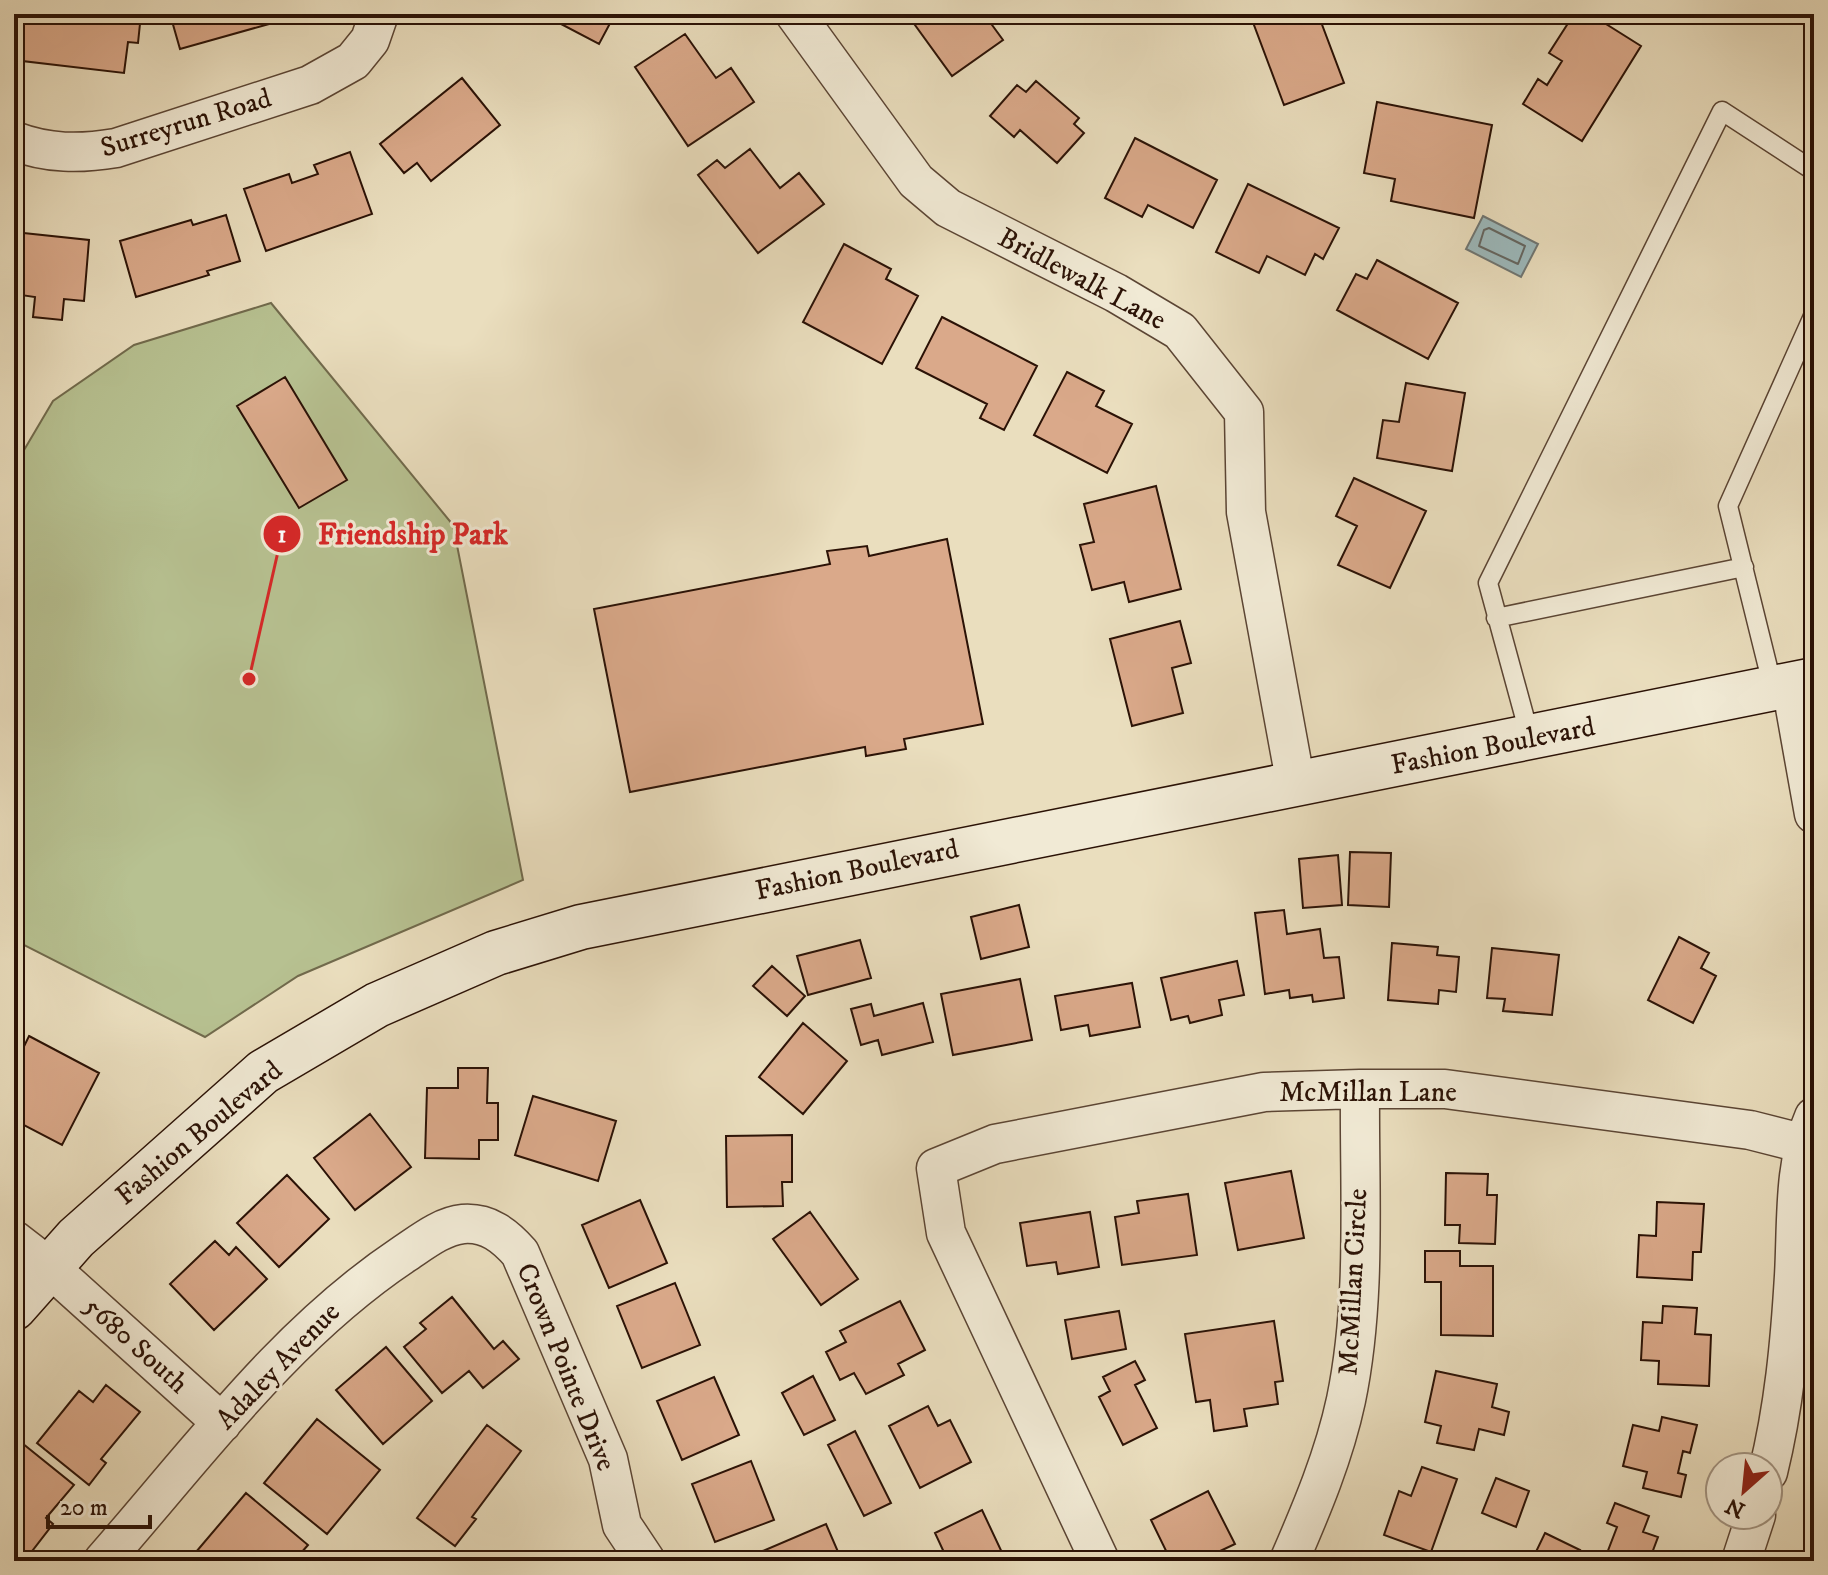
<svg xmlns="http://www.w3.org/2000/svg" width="1828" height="1575" viewBox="0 0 1828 1575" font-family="'IM FELL DW Pica',serif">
<rect width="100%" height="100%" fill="#eadebe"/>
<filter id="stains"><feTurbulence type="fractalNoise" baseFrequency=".0025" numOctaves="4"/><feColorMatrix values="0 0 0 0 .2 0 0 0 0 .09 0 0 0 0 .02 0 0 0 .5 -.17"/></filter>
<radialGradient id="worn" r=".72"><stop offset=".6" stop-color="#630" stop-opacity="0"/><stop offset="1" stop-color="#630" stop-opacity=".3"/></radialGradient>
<!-- green -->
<path fill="#b7c191" stroke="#716a4c" stroke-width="2" d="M 271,303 L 453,525 L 523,880 L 298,976 L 205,1037 L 14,940 L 14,467 L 53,401 L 134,345 Z"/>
<!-- water -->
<path fill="#9cb9bc" stroke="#6f7673" stroke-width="2" d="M 1483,216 L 1538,244 L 1521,277 L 1466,249 Z"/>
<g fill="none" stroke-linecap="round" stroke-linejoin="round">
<!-- shore -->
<path stroke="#646661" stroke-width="2" d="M 1489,228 L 1525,246 L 1518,264 L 1479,246 L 1484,230 Z"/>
</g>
<!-- building -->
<path fill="#daa98a" stroke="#2b1206" stroke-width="2" d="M 15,14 L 98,23 L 99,14 L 141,14 L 138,43 L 128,42 L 124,73 L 14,60 Z
M 170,14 L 266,14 L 269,24 L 180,49 Z
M 542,14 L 615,14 L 599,44 Z
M 907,14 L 984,14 L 1003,40 L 952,76 Z
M 1259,14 L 1318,14 L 1344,83 L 1284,105 L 1251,17 Z
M 1574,14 L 1590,14 L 1641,46 L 1582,141 L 1523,104 L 1538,79 L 1547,85 L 1562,61 L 1549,53 Z
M 685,34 L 716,78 L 731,68 L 754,102 L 688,146 L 635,67 Z
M 462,78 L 500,125 L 431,181 L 417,163 L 404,173 L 380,144 Z
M 1036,81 L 1079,118 L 1074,124 L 1084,133 L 1057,163 L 1020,130 L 1014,137 L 990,116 L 1017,85 L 1026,92 Z
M 1377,102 L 1492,125 L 1474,218 L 1391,201 L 1395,179 L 1364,173 Z
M 1135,138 L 1217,180 L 1193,228 L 1148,205 L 1142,217 L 1105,198 Z
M 750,149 L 780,188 L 799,173 L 824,204 L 758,253 L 698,175 L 717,160 L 725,168 Z
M 350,152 L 372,214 L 266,251 L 244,189 L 289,174 L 292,183 L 318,174 L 314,165 Z
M 1248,184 L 1339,228 L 1323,259 L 1315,254 L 1305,275 L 1267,256 L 1259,273 L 1216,252 Z
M 226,215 L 240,261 L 207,271 L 209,275 L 136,297 L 120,241 L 191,220 L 193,225 Z
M 14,232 L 89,240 L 84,301 L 64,299 L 62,320 L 33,317 L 35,297 L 14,294 Z
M 844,244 L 891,269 L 886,279 L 918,296 L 882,364 L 803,322 Z
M 1377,260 L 1458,303 L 1428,359 L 1337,310 L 1356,274 L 1367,279 Z
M 942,317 L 1037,366 L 1004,430 L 980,418 L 987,404 L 916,368 Z
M 1067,372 L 1104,391 L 1096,406 L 1132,424 L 1107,473 L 1034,435 Z
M 285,377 L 347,480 L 299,508 L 237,406 Z
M 1406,383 L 1465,393 L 1452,471 L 1377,458 L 1383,420 L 1399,422 Z
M 1354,478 L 1426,511 L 1390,588 L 1338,565 L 1357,526 L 1336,516 Z
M 1156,486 L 1181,589 L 1129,602 L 1124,582 L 1092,590 L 1080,545 L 1094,542 L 1084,504 Z
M 947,539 L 983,724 L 904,739 L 906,749 L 866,756 L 865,747 L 630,792 L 594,609 L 830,564 L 827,551 L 867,546 L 869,556 Z
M 1180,621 L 1191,663 L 1172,668 L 1183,713 L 1132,726 L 1110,639 Z
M 1350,852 L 1391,853 L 1389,907 L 1348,905 Z
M 1338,855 L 1342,905 L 1303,908 L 1299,859 Z
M 1019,905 L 1029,947 L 981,959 L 971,917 Z
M 1284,910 L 1287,934 L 1320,929 L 1324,958 L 1339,957 L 1344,998 L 1313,1002 L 1312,995 L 1290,998 L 1289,990 L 1265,994 L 1255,913 Z
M 1679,937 L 1709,953 L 1701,968 L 1716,976 L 1693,1023 L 1648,1000 Z
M 860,940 L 871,978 L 808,995 L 797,956 Z
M 1392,943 L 1438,947 L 1437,955 L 1459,957 L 1456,992 L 1439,990 L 1438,1004 L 1388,1000 Z
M 1492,948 L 1559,955 L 1552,1015 L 1503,1011 L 1505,999 L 1487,998 Z
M 1237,961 L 1244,995 L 1219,1000 L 1222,1015 L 1190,1023 L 1188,1016 L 1171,1020 L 1161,978 Z
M 772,966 L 805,996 L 787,1016 L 753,986 Z
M 1020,979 L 1032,1040 L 953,1055 L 941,994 Z
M 1132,983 L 1140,1027 L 1090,1036 L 1088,1025 L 1061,1030 L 1055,996 Z
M 923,1003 L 933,1042 L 882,1055 L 878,1040 L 861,1045 L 851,1009 L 871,1004 L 874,1016 Z
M 803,1023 L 847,1061 L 803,1114 L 759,1077 Z
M 29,1036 L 99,1073 L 62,1145 L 14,1120 L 14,1067 Z
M 458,1068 L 488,1068 L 487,1103 L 498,1103 L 498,1140 L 479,1140 L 479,1159 L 425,1158 L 427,1088 L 458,1088 Z
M 533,1096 L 616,1121 L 598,1181 L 515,1155 Z
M 370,1114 L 411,1167 L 355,1210 L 314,1158 Z
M 792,1135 L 792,1182 L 782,1182 L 783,1206 L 727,1207 L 726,1136 Z
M 1291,1171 L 1304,1238 L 1238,1250 L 1225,1183 Z
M 1446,1173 L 1488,1174 L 1487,1195 L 1497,1195 L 1495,1244 L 1459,1243 L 1460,1225 L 1445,1225 Z
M 287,1175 L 329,1219 L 279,1267 L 237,1223 Z
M 1188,1194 L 1197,1255 L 1122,1265 L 1115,1217 L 1139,1213 L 1137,1201 Z
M 640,1200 L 667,1263 L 609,1288 L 582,1225 Z
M 1657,1202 L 1704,1204 L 1701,1252 L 1693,1252 L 1692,1280 L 1637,1277 L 1639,1235 L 1656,1236 Z
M 810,1212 L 858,1279 L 821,1305 L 773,1239 Z
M 1090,1212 L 1099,1267 L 1058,1274 L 1056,1262 L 1027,1266 L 1020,1223 Z
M 215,1241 L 229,1255 L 236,1247 L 267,1279 L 214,1330 L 170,1284 Z
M 1425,1251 L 1460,1251 L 1460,1266 L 1493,1266 L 1493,1336 L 1441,1335 L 1441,1282 L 1425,1282 Z
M 675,1283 L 700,1345 L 642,1368 L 617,1306 Z
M 452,1297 L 494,1349 L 503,1341 L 519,1359 L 483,1388 L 469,1371 L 442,1393 L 404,1347 L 426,1329 L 420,1323 Z
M 900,1301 L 925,1350 L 898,1364 L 904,1375 L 866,1394 L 854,1373 L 840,1380 L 826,1352 L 846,1342 L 840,1331 Z
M 1663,1306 L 1697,1308 L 1695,1334 L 1711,1335 L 1709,1386 L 1658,1384 L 1659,1361 L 1641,1360 L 1643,1322 L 1662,1323 Z
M 1119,1311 L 1126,1349 L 1072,1359 L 1065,1320 Z
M 1274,1321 L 1283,1381 L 1275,1382 L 1278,1404 L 1244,1409 L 1247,1426 L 1214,1431 L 1210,1400 L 1196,1402 L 1185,1334 Z
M 386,1347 L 432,1401 L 383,1444 L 336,1390 Z
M 1135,1361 L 1145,1380 L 1135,1385 L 1157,1428 L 1123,1445 L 1099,1397 L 1110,1391 L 1103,1377 Z
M 1436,1371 L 1497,1384 L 1492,1407 L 1509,1412 L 1504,1435 L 1479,1429 L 1474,1450 L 1437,1443 L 1441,1426 L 1425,1422 Z
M 813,1376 L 835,1420 L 804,1435 L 782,1393 Z
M 714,1377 L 739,1435 L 682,1460 L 657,1401 Z
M 106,1385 L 140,1412 L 101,1459 L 106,1463 L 89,1485 L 37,1443 L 79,1391 L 93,1402 Z
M 928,1406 L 938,1426 L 950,1420 L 971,1462 L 920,1488 L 889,1426 Z
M 1662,1417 L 1697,1425 L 1690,1453 L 1683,1451 L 1678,1473 L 1686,1475 L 1681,1497 L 1643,1488 L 1647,1472 L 1623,1466 L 1633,1425 L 1659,1431 Z
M 317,1419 L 380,1470 L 327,1534 L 264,1483 Z
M 487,1425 L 521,1451 L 472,1517 L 476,1519 L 455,1546 L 417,1518 Z
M 855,1431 L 891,1503 L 864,1516 L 828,1445 Z
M 17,1439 L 74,1485 L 46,1518 L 53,1524 L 29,1555 L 14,1543 L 14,1443 Z
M 751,1461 L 774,1520 L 715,1542 L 692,1484 Z
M 1422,1467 L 1457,1479 L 1431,1552 L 1384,1535 L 1399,1491 L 1411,1496 Z
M 1496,1478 L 1529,1491 L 1516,1527 L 1482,1513 Z
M 1208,1491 L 1235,1544 L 1218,1552 L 1223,1561 L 1171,1561 L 1151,1520 Z
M 246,1493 L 308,1545 L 294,1561 L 206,1561 L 196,1552 Z
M 1615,1503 L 1649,1516 L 1643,1532 L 1658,1537 L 1649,1561 L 1604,1561 L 1617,1527 L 1607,1523 Z
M 982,1510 L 1006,1561 L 948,1561 L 935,1533 Z
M 826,1524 L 842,1561 L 762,1561 L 758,1553 Z
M 1545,1533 L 1580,1550 L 1574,1561 L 1532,1560 Z"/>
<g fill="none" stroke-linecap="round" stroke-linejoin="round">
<!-- lane casing -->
<g stroke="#5b4534" stroke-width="21">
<path id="lane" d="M 1496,618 L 1744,567
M 1773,688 L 1728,506 L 1814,314
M 1530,737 L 1488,583 L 1722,111 L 1814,171"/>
</g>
<!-- street casing -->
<g stroke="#5b4534" stroke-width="41">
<path id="street" d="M 795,14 L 916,181 L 948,208 L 1116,293 L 1180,331 L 1244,412 L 1246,512 L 1296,785
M 14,141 C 48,154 80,154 116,148 L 310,85 L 353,61 L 370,40 L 379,14
M 1791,685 L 1814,814
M 14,1240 L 49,1267 L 222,1423
M 1768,1472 C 1784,1407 1790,1343 1794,1276 C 1797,1225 1793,1164 1814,1117
M 103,1561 C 197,1454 284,1334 404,1254 C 422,1242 442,1226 463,1224 C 488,1222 505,1236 520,1253 L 608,1459 L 622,1525 L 646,1561
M 1100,1561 L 946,1233 L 936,1168 L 995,1144 L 1264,1092 L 1360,1089 L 1445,1089 L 1750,1130 L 1805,1144
M 1289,1561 C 1312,1508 1334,1456 1346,1400 C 1367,1299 1359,1191 1360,1089
M 1741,1561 L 1756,1515"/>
</g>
<!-- secondary casing -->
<g stroke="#2b1206" stroke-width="47">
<path id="secondary" d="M 14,1308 L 76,1238 L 263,1072 L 377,1005 L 496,953 L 581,927 L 1814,680"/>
</g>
<!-- lane -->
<use href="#lane" stroke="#f1ead5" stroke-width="18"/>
<!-- street -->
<use href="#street" stroke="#f1ead5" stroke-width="38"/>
<!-- secondary -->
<use href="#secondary" stroke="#f1ead5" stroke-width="44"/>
</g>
<g text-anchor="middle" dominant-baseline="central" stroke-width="6" stroke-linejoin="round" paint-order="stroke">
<!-- street labels -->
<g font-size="28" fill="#2b1206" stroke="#f1ead5">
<text transform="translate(186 123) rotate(-17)">Surreyrun Road</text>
<text transform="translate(1082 279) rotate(28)">Bridlewalk Lane</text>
<text transform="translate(1493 746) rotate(-11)">Fashion Boulevard</text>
<text transform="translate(857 870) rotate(-12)">Fashion Boulevard</text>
<text x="1368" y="1092">McMillan Lane</text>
<text transform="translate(199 1133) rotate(-40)">Fashion Boulevard</text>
<text transform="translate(1353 1282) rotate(-87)">McMillan Circle</text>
<text transform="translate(136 1345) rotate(42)">5680 South</text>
<text transform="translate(278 1366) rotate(-46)">Adaley Avenue</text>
<text transform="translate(566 1367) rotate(68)">Crown Pointe Drive</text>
</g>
</g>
<!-- callouts -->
<path fill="none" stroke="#d62828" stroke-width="3" d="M249 679L282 534"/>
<g fill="#d62828" stroke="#f1ead5" stroke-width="3">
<circle cx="249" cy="679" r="8"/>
<circle cx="282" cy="534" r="20"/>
</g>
<g font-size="24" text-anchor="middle" font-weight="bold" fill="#fff">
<text x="282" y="542">1</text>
</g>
<g font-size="30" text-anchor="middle" font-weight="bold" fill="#d62828" stroke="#f1ead5" stroke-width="6" stroke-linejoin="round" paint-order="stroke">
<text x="413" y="544">Friendship Park</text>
</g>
<!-- margin -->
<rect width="1828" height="1575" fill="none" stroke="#eadebe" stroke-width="48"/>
<rect x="16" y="16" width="1796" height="1543" fill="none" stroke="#2b1206" stroke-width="4"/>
<rect x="24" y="24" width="1780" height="1527" fill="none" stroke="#2b1206" stroke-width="2"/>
<!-- north arrow -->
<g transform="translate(1744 1491) rotate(207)"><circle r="38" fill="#f1ead5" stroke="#a29482" stroke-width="2"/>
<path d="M0-6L14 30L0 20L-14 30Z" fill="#8f2418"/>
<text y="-12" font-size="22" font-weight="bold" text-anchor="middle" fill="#2b1206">N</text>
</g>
<!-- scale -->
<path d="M48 1515v12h102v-12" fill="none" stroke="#2b1206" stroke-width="4"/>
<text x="60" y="1515" font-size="24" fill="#2b1206" stroke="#f1ead5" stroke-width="6" paint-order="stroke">20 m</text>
<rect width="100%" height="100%" filter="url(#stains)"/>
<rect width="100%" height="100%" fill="url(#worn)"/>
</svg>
